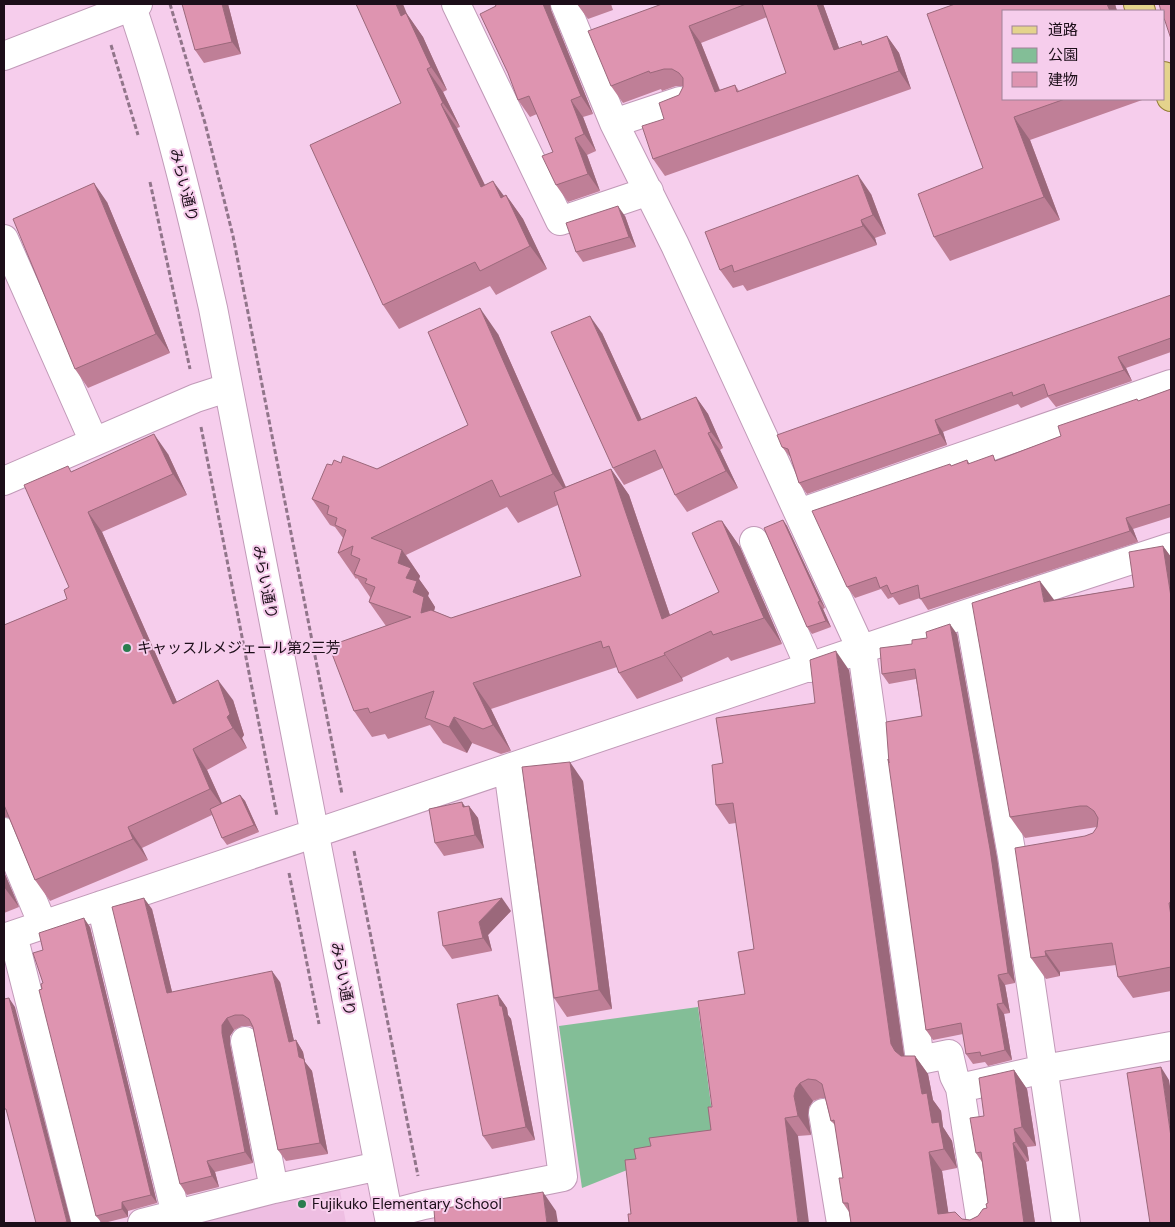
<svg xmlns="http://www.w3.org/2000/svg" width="1175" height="1227" viewBox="0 0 1175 1227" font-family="'DM Sans','Noto Sans JP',sans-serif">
<rect width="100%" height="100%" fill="#f6cdec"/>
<!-- built -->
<path fill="#eebee2" d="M 339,1185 L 346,1223 L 184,1223 Z"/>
<!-- green -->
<path fill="#83be97" d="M 698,1007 L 715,1135 L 582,1188 L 559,1026 Z"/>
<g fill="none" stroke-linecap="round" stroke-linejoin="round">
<!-- minor casing -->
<g stroke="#c19ab8" stroke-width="30">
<path id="minor" d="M 131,4 C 165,103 190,206 213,308 L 390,1223
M 456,4 L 560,221 L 649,191
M 565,4 L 614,123 L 675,245 L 862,651 L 920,1060 L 949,1054 L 954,1076 L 960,1088
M 4,56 L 138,4
M 614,123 L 680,101
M 4,239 L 94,442
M 4,481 L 196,398 L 227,388
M 799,513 L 1171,384
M 754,541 L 810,668
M 969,613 L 1012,856 L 1066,1223
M 4,832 L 43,925
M 101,905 L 176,1215
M 13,935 L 86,1223
M 4,938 L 969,613 L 1171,547
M 245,1041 L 274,1189
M 823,1113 L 841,1223
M 389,1214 L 424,1205 L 563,1177 L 508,769
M 142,1223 L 274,1189 L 379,1166
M 981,1223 L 960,1088 L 1044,1069 L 1171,1046"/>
</g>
<!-- major casing -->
<g stroke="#927b32" stroke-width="30">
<path id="major" d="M 1138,4 L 1141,11
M 1164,76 L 1171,97"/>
</g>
<!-- path -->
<path stroke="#91758a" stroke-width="3" stroke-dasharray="5 2.5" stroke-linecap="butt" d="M 170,4 L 205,123 L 233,236 L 342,794
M 111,45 L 138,135
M 150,182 L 190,369
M 201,427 L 277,816
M 354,851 L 418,1176
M 289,873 L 319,1024"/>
<!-- minor -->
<use href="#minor" stroke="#fff" stroke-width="28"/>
<!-- major -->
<use href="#major" stroke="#e4d38c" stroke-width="28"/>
</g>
<!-- wall -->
<path fill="#bf7f97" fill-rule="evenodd" d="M 228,4 L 241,54 L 204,63 L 195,50 Z
M 495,4 L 550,4 L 551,10 L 593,114 L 583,117 L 596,151 L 587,155 L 600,191 L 568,202 L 556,185 L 553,152 L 537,114 L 530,117 L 518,100 Z
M 577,4 L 611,4 L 613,10 L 588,19 Z
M 662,4 L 823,4 L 839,48 L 864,45 L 887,36 L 899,53 L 911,89 L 665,176 L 653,159 L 664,119 L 679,95 L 683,87 L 683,86 L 676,86 L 662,91 L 661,89 L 623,103 L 611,86 ZM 767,17 L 786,73 L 739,91 L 735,85 L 720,90 L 701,43 Z
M 955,4 L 1115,4 L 1117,11 L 1004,11 L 1004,99 L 1145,99 L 1030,140 L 1060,220 L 950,261 L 934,237 L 983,168 Z
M 407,14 L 423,37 L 447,90 L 443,92 L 460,127 L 457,128 L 485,185 L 504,196 L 506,195 L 523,219 L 547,269 L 496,295 L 490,286 L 399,329 L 383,305 L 401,103 Z
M 871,194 L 886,234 L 875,238 L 877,245 L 747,291 L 743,285 L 733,288 L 720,270 Z
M 107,202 L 170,353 L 88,388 L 75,369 Z
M 625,216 L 636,247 L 583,262 L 576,252 Z
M 1171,295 L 1171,352 L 1126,368 L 1132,381 L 1056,407 L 1048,397 L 1021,408 L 1018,404 L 943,432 L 947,445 L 807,494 L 799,483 L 791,458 L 782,447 Z
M 602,333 L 642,420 L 696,397 L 708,414 L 723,448 L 720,450 L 738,488 L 687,512 L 675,495 L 663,468 L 624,485 L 613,468 Z
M 498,334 L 566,487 L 611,469 L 629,495 L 670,615 L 719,592 L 722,521 L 740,547 L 782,644 L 731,661 L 728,657 L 682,678 L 683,681 L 637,699 L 619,673 L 617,667 L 491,709 L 511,751 L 501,754 L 472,743 L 467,753 L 443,743 L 430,725 L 388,739 L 385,734 L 372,737 L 354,711 L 386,626 L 369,602 L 370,597 L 357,578 L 356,579 L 338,553 L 343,538 L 335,527 L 330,525 L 312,499 L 332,465 L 341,463 L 377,469 L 468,425 ZM 558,505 L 581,576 L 451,618 L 434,611 L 435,607 L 428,596 L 429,593 L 419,579 L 420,576 L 406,555 L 507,507 L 518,523 Z
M 1171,389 L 1171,517 L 1133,529 L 1138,542 L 928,610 L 920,598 L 899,605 L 893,597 L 888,599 L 881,589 L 855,598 L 847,587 L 951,466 L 967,460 L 970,464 L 997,460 L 1061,436 L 1138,401 Z
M 168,454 L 187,495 L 102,532 L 177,702 L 233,700 L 244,735 L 242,738 L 247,748 L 207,770 L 222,803 L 240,795 L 245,801 L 259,832 L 227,845 L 222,838 L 212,815 L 142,848 L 148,860 L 50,901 L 35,880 L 9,818 L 6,817 L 4,817 L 4,625 L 67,599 L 69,587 L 72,471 Z
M 783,520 L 787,526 L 825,608 L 823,609 L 831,627 L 812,634 L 807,627 Z
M 1163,546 L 1171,557 L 1171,991 L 1133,998 L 1118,977 L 1116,965 L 1060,972 L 1060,976 L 1046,979 L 1031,958 L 1085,836 L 1093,833 L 1097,827 L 1025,838 L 1010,817 L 1054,600 L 1134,587 Z
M 957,634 L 997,858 L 1015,983 L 1005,985 L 1010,1013 L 1004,1014 L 1012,1060 L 988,1066 L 985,1062 L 973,1064 L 966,1054 L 963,1034 L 933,1040 L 926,1030 L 889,761 L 922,716 L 916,679 L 889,684 L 882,674 L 912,644 Z
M 849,670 L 904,1056 L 915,1056 L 928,1074 L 933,1100 L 941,1111 L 943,1127 L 952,1141 L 957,1168 L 942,1171 L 948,1212 L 962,1219 L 970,1220 L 978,1216 L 987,1208 L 988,1203 L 982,1162 L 976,1153 L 984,1116 L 1014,1070 L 1027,1089 L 1036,1146 L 1027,1147 L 1029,1161 L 1026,1162 L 1035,1223 L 851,1223 L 849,1212 L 843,1203 L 843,1178 L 835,1125 L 831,1121 L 825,1098 L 821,1098 L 813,1101 L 809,1107 L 808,1115 L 811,1135 L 798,1136 L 631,1214 L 636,1159 L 651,1146 L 711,1130 L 712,1107 L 745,994 L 754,949 L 736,823 L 729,824 L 716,805 L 723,763 L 815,703 Z
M 583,781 L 612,1009 L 567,1017 L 554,998 Z
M 469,806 L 478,818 L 484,848 L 444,856 L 435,843 Z
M 4,872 L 19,907 L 4,913 Z
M 152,909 L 172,992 L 280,982 L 294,1041 L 296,1040 L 303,1052 L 305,1062 L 312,1071 L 328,1154 L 286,1161 L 278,1150 L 253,1028 L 250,1026 L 242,1026 L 234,1030 L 230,1036 L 230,1044 L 253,1163 L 215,1172 L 219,1187 L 187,1195 L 180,1184 Z
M 511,911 L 488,935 L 492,951 L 452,959 L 443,946 Z
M 90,927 L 157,1203 L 128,1211 L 128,1217 L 104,1223 L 102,1223 L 96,1216 L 42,989 L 43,983 L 43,950 Z
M 498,995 L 507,1008 L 508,1015 L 511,1019 L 535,1140 L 492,1149 L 483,1136 Z"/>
<!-- shaded-wall -->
<path fill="#9b687b" d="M 222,4 L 228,4 L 241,54 L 232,42 Z
M 396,4 L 403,4 L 407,14 L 423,37 L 447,90 L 431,67 L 401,16 Z
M 543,4 L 550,4 L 551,10 L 593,114 L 581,96 Z
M 817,4 L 823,4 L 846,67 L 834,50 Z
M 1107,4 L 1115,4 L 1117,11 L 1110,11 Z
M 689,26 L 701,43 L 727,109 L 715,92 Z
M 887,36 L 899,53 L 911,89 L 899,71 Z
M 427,69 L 443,92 L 460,127 L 443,103 Z
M 571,100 L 583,117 L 596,151 L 584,134 Z
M 441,104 L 457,128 L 497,210 L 481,187 Z
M 1014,117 L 1030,140 L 1060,220 L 1044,197 Z
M 575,138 L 587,155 L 600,191 L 588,174 Z
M 858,175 L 871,194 L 886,234 L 873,215 Z
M 493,181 L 510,204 L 501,198 Z
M 94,183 L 107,202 L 170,353 L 156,334 Z
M 506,195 L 523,219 L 547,269 L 530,246 Z
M 618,206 L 625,216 L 636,247 L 629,237 Z
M 861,220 L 875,238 L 877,245 L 863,226 Z
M 480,308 L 498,334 L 571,499 L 553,474 Z
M 590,316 L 602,333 L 650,438 L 638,421 Z
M 1118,357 L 1126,368 L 1132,381 L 1124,370 Z
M 696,397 L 708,414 L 723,448 L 711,432 Z
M 935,420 L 943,432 L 947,445 L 940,434 Z
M 708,433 L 720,450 L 738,488 L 726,471 Z
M 154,434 L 168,454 L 187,495 L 173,474 Z
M 611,469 L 629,495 L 680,645 L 662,619 Z
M 88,512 L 102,532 L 187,725 L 173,704 Z
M 1126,518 L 1133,529 L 1138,542 L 1130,531 Z
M 783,520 L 787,526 L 825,608 L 820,601 Z
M 722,521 L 740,547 L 782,644 L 764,618 Z
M 1163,546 L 1171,557 L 1171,597 Z
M 402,550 L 420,576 L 419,579 L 429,593 L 428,596 L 435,607 L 434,611 L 421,613 L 413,592 L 406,578 L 398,563 Z
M 1040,581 L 1055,601 L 1044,602 Z
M 818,602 L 823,609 L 831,627 L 826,621 Z
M 950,624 L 957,634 L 997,858 L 1015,983 L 1008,973 Z
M 836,651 L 849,670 L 905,1062 L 895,1051 L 891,1044 Z
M 664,653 L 682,678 L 683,681 L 665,655 Z
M 218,680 L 233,700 L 244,735 L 242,738 L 247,748 L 233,728 L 227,717 Z
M 473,683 L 491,709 L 511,751 L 493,725 Z
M 454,717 L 472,743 L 467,753 L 449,727 Z
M 193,749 L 207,770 L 225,810 L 210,789 Z
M 570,762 L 583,781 L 612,1009 L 599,990 Z
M 240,795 L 245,801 L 259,832 L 254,825 Z
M 462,802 L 471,815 L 469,806 L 478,818 L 484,848 L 475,835 L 463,807 Z
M 128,827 L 142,848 L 148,860 L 133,839 Z
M 4,872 L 19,907 L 4,887 Z
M 144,898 L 152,909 L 175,1004 L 167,993 Z
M 502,898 L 511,911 L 488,935 L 492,951 L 483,938 L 479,922 Z
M 84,918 L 90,927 L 157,1203 L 151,1195 Z
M 1045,951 L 1060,972 L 1060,976 L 1046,956 Z
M 272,971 L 280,982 L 297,1053 L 289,1042 Z
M 998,975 L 1005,985 L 1010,1013 L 1003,1003 Z
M 498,995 L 507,1008 L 508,1015 L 511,1019 L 535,1140 L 526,1127 Z
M 9,998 L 15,1007 L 71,1223 L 68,1223 L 67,1222 Z
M 997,1004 L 1004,1014 L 1012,1060 L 1005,1050 Z
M 227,1018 L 234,1030 L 230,1036 L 230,1044 L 253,1163 L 245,1152 L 222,1033 L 222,1025 Z
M 296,1040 L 303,1052 L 305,1062 L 312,1071 L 328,1154 L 320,1143 L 299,1057 Z
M 915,1056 L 928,1074 L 933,1100 L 941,1111 L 943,1127 L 952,1141 L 957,1168 L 944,1149 L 932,1123 L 922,1094 Z
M 1161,1067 L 1169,1080 L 1171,1092 L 1171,1137 Z
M 1014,1070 L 1027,1089 L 1036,1146 L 1022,1127 Z
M 800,1083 L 813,1101 L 809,1107 L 808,1115 L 811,1135 L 798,1116 L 794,1096 L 796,1088 Z
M 785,1118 L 798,1136 L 809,1223 L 798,1223 Z
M 1014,1129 L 1027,1147 L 1029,1161 L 1016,1142 Z
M 1013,1143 L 1026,1162 L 1035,1223 L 1024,1223 Z
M 929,1152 L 942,1171 L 950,1223 L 938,1214 Z
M 207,1161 L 215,1172 L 219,1187 L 212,1176 Z
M 543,1192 L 556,1211 L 558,1223 L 547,1223 Z
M 122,1202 L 128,1211 L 128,1217 L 122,1209 Z"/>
<!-- building -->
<path fill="#de94b0" stroke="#9b687b" d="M 182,4 L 222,4 L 232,42 L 195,50 Z
M 356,4 L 396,4 L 401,16 L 406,13 L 431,67 L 427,69 L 443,103 L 441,104 L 481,187 L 493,181 L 501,198 L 506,195 L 530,246 L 480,271 L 475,262 L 383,305 L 310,145 L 401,103 Z
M 495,4 L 543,4 L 581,96 L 571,100 L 584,134 L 575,138 L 588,174 L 556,185 L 542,156 L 553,152 L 529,96 L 518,100 L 508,73 L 480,14 L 496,6 Z
M 662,4 L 746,4 L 689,26 L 715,92 L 735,85 L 737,92 L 786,73 L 762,4 L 817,4 L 834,50 L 861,41 L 862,45 L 887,36 L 899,71 L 653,159 L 642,126 L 664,119 L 659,103 L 679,95 L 683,87 L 683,78 L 679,73 L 672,69 L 664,69 L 650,73 L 649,71 L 611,86 L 588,31 Z
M 955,4 L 1107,4 L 1110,11 L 1004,11 L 1004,99 L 1065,99 L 1014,117 L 1044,197 L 934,237 L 918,194 L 983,168 L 927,14 Z
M 1159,4 L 1171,4 L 1171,39 L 1164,18 L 1164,11 L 1161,11 Z
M 858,175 L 873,215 L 861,220 L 863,226 L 734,272 L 732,265 L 720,270 L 705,232 Z
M 94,183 L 156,334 L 75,369 L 13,219 Z
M 618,206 L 629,237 L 576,252 L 566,223 Z
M 1171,295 L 1171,338 L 1118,357 L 1124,370 L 1048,396 L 1044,384 L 1013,396 L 1012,392 L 935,420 L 940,434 L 799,483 L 788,449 L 782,447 L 777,435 Z
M 480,308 L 553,474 L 500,497 L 492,480 L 371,538 L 402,550 L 398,563 L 411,568 L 406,578 L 417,581 L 413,592 L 424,597 L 421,613 L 431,610 L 451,618 L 581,576 L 554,492 L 611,469 L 662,619 L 719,592 L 692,533 L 718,521 L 722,521 L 764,618 L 713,635 L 711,631 L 664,653 L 665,655 L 619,673 L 609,646 L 603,648 L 601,641 L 473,683 L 493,725 L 483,729 L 454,717 L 449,727 L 425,718 L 434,691 L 370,713 L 368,708 L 354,711 L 329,646 L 411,617 L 369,602 L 375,587 L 365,583 L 367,579 L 354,574 L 360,559 L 351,555 L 353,546 L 338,553 L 346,530 L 335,525 L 337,518 L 327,514 L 329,506 L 312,499 L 327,464 L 332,465 L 334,460 L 341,463 L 343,456 L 377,469 L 468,425 L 428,332 Z
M 590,316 L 638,421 L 696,397 L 711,432 L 708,433 L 726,471 L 675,495 L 655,450 L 613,468 L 551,332 Z
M 1171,389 L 1171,504 L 1126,518 L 1130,531 L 920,599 L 918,585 L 891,594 L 887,585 L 880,588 L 876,577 L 847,587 L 812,511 L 950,464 L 951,466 L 967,460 L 968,464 L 993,455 L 995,461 L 1061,436 L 1058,426 L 1137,399 L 1138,401 Z
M 154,434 L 173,474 L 88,512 L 173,704 L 218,680 L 230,714 L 227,717 L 233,728 L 193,749 L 210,789 L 128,827 L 133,839 L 35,880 L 4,805 L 4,625 L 67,599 L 64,590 L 69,587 L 24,485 L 68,466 L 71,472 Z
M 783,520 L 820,601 L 818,602 L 826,621 L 807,627 L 764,528 Z
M 1163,546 L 1171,597 L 1171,902 L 1169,903 L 1171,916 L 1171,967 L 1118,977 L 1112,943 L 1045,951 L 1046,956 L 1031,958 L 1015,848 L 1085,836 L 1093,833 L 1097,827 L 1098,818 L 1094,811 L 1087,806 L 1080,806 L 1010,817 L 972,603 L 1040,581 L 1044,602 L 1134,587 L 1129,552 Z
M 950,624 L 990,849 L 1008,973 L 998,975 L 1003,1003 L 997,1004 L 1005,1050 L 981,1056 L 980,1052 L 966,1054 L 961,1023 L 926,1030 L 888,759 L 889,763 L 886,722 L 922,716 L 915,669 L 882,674 L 880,648 L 912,644 L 912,640 L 927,638 L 926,632 Z
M 836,651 L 891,1044 L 895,1051 L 901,1056 L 915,1056 L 922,1094 L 927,1093 L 932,1123 L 939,1122 L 944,1149 L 929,1152 L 938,1214 L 955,1212 L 962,1219 L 970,1220 L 978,1216 L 983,1209 L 987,1208 L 986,1204 L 988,1203 L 981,1152 L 976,1153 L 970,1118 L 984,1116 L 979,1078 L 1014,1070 L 1022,1127 L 1014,1129 L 1016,1142 L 1013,1143 L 1024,1223 L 851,1223 L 848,1203 L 843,1203 L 839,1178 L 843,1178 L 834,1120 L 831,1121 L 822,1084 L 816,1080 L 808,1079 L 800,1083 L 796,1088 L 794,1096 L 798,1116 L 785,1118 L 798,1223 L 629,1223 L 628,1214 L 631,1214 L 625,1160 L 636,1159 L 634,1149 L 651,1146 L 649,1138 L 711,1130 L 708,1107 L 712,1107 L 698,1001 L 745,994 L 738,952 L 754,949 L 733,803 L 716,805 L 712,765 L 723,763 L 716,718 L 815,703 L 810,660 Z
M 570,762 L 599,990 L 554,998 L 522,767 Z
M 240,795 L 254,825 L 222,838 L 210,809 Z
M 462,802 L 463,807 L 469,806 L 475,835 L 435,843 L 429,809 Z
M 144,898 L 167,993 L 272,971 L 289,1042 L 296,1040 L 299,1057 L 304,1059 L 320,1143 L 278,1150 L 253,1027 L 249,1019 L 243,1015 L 235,1015 L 227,1018 L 222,1025 L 222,1033 L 245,1152 L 207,1161 L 212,1176 L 180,1184 L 112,907 Z
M 502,898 L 479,922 L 483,938 L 443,946 L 438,912 Z
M 84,918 L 151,1195 L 122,1202 L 122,1209 L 96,1216 L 39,990 L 42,989 L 41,984 L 43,983 L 33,953 L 43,950 L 39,933 Z
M 498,995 L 500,1006 L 502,1006 L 526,1127 L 483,1136 L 457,1004 Z
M 9,998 L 67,1222 L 61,1223 L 36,1223 L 6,1109 L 4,1109 L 4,999 Z
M 1161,1067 L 1171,1137 L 1171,1223 L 1150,1223 L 1127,1073 Z
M 543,1192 L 547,1223 L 435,1223 L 434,1210 Z"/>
<!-- markers -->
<g fill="#2a7d4f" stroke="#f6cdec" stroke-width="2">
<circle cx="127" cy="648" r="5"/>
<circle cx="302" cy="1204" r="5"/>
</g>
<g text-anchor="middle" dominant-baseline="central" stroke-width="4" stroke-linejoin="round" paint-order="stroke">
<!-- street labels -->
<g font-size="15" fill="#1c0e19" stroke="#f6cdec">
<text transform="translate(184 185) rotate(76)">みらい通り</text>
<text transform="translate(265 582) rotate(79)">みらい通り</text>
<text transform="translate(343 979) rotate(79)">みらい通り</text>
</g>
<!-- poi labels -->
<g font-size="15" fill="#1c0e19" stroke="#f6cdec" text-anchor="start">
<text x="137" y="648">キャッスルメジェール第2三芳</text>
<text x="312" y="1204">Fujikuko Elementary School</text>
</g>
</g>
<!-- border -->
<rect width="1175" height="1227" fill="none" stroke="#1c0e19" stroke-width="10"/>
<!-- legend -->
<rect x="1002" y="10" width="162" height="90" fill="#f6cdec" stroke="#9f8198"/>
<rect x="1012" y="26" width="25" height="8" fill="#e4d38c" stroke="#9f8198"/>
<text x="1048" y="35" font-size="15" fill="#1c0e19">道路</text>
<rect x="1012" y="48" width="25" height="15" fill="#83be97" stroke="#9f8198"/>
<text x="1048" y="60" font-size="15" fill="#1c0e19">公園</text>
<rect x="1012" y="72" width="25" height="15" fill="#de94b0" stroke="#9f8198"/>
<text x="1048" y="85" font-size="15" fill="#1c0e19">建物</text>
</svg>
